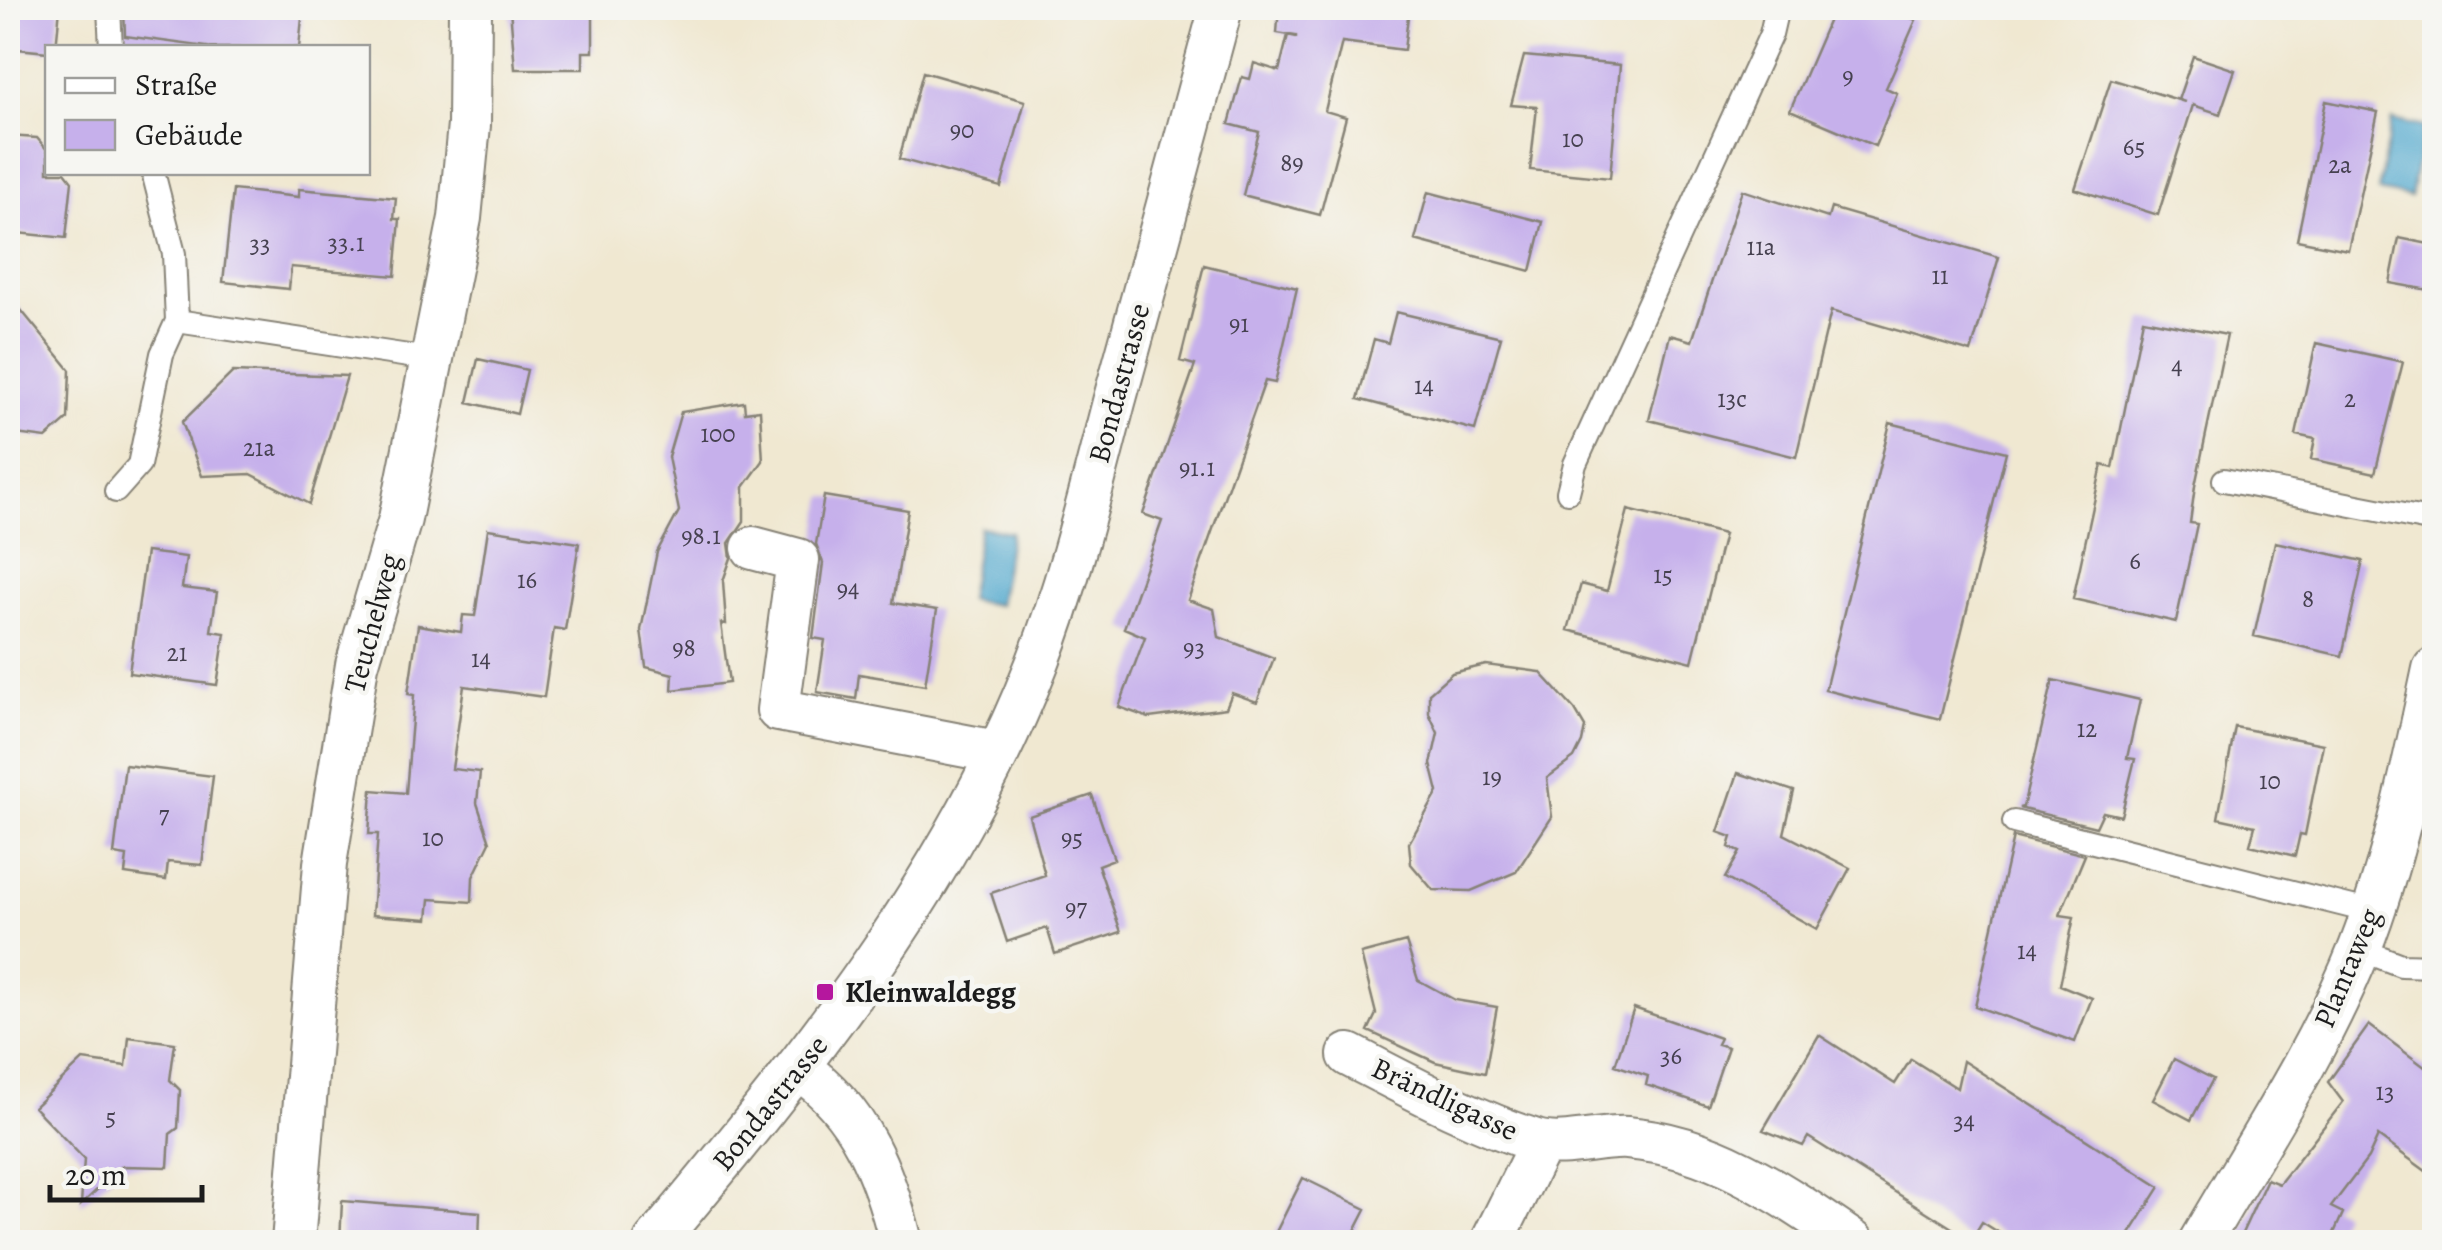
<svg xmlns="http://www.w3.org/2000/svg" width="2442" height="1250" viewBox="0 0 2442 1250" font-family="Alegreya,serif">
<rect width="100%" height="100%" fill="#f6f6f2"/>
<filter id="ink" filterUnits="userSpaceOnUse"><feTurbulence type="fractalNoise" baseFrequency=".01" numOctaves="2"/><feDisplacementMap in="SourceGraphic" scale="20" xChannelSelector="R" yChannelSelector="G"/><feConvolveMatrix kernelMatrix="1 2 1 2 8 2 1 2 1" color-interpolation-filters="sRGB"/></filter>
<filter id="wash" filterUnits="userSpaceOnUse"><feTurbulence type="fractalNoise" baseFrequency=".0048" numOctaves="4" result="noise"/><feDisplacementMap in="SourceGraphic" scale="40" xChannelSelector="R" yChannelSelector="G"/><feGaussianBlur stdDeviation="2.25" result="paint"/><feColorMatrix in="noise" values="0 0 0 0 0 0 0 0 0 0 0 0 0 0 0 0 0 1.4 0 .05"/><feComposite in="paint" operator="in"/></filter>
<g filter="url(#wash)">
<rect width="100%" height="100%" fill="#f0e8d1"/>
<!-- water -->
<path fill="#52a9ce" stroke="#376275" stroke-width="2.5" d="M 2392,120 L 2424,127 L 2410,197 L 2378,191 Z
M 980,527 L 1011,532 L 998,605 L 968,600 Z"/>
<g id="blocks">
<!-- building -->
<path fill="#c6b0eb" d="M 8,8 L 60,8 L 56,48 L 48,48 L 48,52 L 8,48 Z
M 124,8 L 303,8 L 299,48 L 214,48 L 125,36 Z
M 510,8 L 593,8 L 593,52 L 583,52 L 583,69 L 515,69 Z
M 1279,8 L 1409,8 L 1404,50 L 1342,42 L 1325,111 L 1346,117 L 1320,215 L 1243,195 L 1259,132 L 1229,124 L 1242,77 L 1250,79 L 1254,63 L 1279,71 L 1288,35 L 1296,37 L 1296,36 L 1277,33 Z
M 1834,8 L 1888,8 L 1916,20 L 1886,88 L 1897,93 L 1875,146 L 1790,110 Z
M 1524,56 L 1620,65 L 1610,178 L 1530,170 L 1537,107 L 1511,105 Z
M 2193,56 L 2235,70 L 2220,114 L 2193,105 L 2158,215 L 2075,189 L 2111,79 L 2185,102 L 2178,100 Z
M 923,72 L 1025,101 L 1001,187 L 899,159 Z
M 2326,101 L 2378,112 L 2348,250 L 2297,240 Z
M 8,136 L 37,138 L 48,151 L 48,172 L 65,172 L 72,181 L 66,238 L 8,232 Z
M 299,189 L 396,198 L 394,219 L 400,219 L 395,276 L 291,267 L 289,289 L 223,282 L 233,190 L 299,197 Z
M 1742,190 L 1828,218 L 1831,208 L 1999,257 L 1971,352 L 1831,311 L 1796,457 L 1649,420 L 1670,335 L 1692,341 Z
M 1428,192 L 1543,222 L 1531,271 L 1415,240 Z
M 2399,238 L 2434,245 L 2434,291 L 2390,283 Z
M 1204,265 L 1297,288 L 1275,383 L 1265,381 L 1188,600 L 1214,609 L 1219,637 L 1274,658 L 1257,702 L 1232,693 L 1226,708 L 1149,718 L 1119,707 L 1145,637 L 1124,628 L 1162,521 L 1143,514 L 1195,365 L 1180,361 Z
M 8,294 L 70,370 L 68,419 L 46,438 L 8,433 Z
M 1396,312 L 1501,337 L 1475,430 L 1358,399 L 1374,339 L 1388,343 Z
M 2143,319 L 2227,335 L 2195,486 L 2190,523 L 2197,524 L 2176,622 L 2073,599 L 2102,465 L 2113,468 Z
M 2316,343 L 2403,362 L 2375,473 L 2311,459 L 2315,439 L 2296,435 Z
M 478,359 L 527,370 L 517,414 L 468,402 Z
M 233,372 L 347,376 L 309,504 L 251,474 L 202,476 L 182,422 Z
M 744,402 L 745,412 L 760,410 L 763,461 L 744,487 L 744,521 L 729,543 L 731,558 L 723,581 L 726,624 L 721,623 L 729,683 L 672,690 L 673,674 L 646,667 L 641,630 L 657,552 L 679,511 L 668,457 L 681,412 Z
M 1890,423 L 2006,452 L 1940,719 L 1825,690 Z
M 824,496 L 908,510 L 893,603 L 937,610 L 925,685 L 859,674 L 856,699 L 817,692 L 825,640 L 813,638 L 823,563 L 816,544 Z
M 1628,510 L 1724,534 L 1692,662 L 1568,630 L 1581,584 L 1607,591 Z
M 488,529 L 579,543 L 565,630 L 554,628 L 544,697 L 464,686 L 452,769 L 480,772 L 477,803 L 490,842 L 473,877 L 472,902 L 430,899 L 428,919 L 372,915 L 378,834 L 369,834 L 372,790 L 406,793 L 414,695 L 408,694 L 418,625 L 461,632 L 463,615 L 475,616 Z
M 2275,542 L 2363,561 L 2342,656 L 2254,636 Z
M 146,552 L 186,557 L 182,588 L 217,592 L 211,631 L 225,633 L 217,685 L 129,673 Z
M 1486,665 L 1540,672 L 1575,710 L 1585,727 L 1582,742 L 1574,758 L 1547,778 L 1552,817 L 1516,872 L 1471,891 L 1433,890 L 1411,864 L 1409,843 L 1438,792 L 1431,764 L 1438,733 L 1429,713 L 1429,693 L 1452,673 Z
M 2053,680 L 2140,700 L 2127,758 L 2135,759 L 2121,816 L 2103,812 L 2096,827 L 2019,808 L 2023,807 Z
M 2235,727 L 2323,744 L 2305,835 L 2300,834 L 2295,856 L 2250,845 L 2255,826 L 2218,818 Z
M 125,765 L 213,776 L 202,865 L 168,862 L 166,880 L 125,874 L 127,856 L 114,854 Z
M 1738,773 L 1794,791 L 1784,834 L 1850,868 L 1817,929 L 1725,878 L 1740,852 L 1729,847 L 1732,837 L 1718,832 Z
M 1092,795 L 1114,859 L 1098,865 L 1121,932 L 1055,954 L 1047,928 L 1007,942 L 991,893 L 1045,875 L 1029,816 Z
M 2013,837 L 2085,855 L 2060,915 L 2074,917 L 2060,985 L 2092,998 L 2075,1042 L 1975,1006 Z
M 1406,942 L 1418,980 L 1455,1000 L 1497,1007 L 1485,1073 L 1435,1062 L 1368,1031 L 1376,1014 L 1361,954 Z
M 1634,1008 L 1720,1038 L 1717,1044 L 1728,1047 L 1708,1106 L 1646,1085 L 1648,1076 L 1615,1065 Z
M 2369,1025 L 2434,1074 L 2434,1177 L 2378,1136 L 2368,1158 L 2331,1207 L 2343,1213 L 2330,1242 L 2238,1242 L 2267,1179 L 2279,1184 L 2343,1102 L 2328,1082 Z
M 1819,1035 L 1895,1084 L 1911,1059 L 1957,1088 L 1963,1061 L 2160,1187 L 2125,1242 L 2014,1242 L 1982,1222 L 1971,1240 L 1808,1137 L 1803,1146 L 1763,1130 Z
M 129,1037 L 175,1043 L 170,1080 L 180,1090 L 178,1128 L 170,1134 L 168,1167 L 122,1166 L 81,1205 L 84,1159 L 34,1107 L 83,1060 L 126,1066 Z
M 2174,1059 L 2213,1079 L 2191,1120 L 2153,1100 Z
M 1303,1178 L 1366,1209 L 1349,1242 L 1271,1242 Z
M 342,1201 L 480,1212 L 479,1242 L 340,1242 Z"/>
</g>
</g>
<g filter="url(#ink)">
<use href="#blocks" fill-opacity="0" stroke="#868276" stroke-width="2.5"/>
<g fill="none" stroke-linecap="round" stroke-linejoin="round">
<!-- lane casing -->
<g stroke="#868276" stroke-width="26">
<path id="lane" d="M 109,8 L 111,48
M 153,172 L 174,254 L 177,321
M 2224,480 L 2434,521
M 116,491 L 139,465 L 162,354 L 177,321 L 435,360
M 1568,492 L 1575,464 L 1771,34 L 1777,8
M 2014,822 L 2372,912
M 2359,949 L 2401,965 L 2434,966"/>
</g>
<!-- street casing -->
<g stroke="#868276" stroke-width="46">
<path id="street" d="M 753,548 L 798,560 L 778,710 L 997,752
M 1349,1055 C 1409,1086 1471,1120 1536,1141 C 1563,1149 1599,1136 1627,1138 C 1714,1145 1784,1195 1853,1242
M 800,1069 C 860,1111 884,1173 901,1242
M 293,1242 L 325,864 L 357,665 L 400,519 L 460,218 L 469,125 L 470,8
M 655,1242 C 804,1064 952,883 1037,664 C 1070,579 1091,490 1114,402 C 1150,271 1186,139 1221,8
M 1492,1242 L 1541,1143
M 2200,1242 C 2255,1147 2319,1051 2360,948 C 2395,858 2414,763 2434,669"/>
</g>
<!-- lane -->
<use href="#lane" stroke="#fff" stroke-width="22"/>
<!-- street -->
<use href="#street" stroke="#fff" stroke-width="42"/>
</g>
</g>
<!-- markers -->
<rect fill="#b5179e" stroke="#f6f6f2" stroke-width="4" x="815" y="982" width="20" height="20" rx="5"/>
<g text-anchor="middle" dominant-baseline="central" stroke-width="9" stroke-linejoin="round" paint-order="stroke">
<!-- number labels -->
<g font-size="25" fill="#464150">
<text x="1848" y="76">9</text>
<text x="962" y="130">90</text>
<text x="1573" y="139">10</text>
<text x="2134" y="147">65</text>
<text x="1292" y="163">89</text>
<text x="2340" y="165">2a</text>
<text x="346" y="243">33.1</text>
<text x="260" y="244">33</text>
<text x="1761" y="247">11a</text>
<text x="1940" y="276">11</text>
<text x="1239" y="324">91</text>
<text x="2177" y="366">4</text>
<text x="1424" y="386">14</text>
<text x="1732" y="399">13c</text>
<text x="2350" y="399">2</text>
<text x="718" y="434">100</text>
<text x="259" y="448">21a</text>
<text x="1197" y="468">91.1</text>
<text x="701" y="536">98.1</text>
<text x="2135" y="561">6</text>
<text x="1663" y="575">15</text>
<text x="527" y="580">16</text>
<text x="848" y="589">94</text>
<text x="2308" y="599">8</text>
<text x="684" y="648">98</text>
<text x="1194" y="648">93</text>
<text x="177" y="653">21</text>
<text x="481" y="659">14</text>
<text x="2087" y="729">12</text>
<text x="1492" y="777">19</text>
<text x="2270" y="781">10</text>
<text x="164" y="815">7</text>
<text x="433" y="838">10</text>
<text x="1072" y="838">95</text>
<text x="1076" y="908">97</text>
<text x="2027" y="951">14</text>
<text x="1671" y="1056">36</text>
<text x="2385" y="1092">13</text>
<text x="111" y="1117">5</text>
<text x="1964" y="1121">34</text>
</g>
<!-- street labels -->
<g font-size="30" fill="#1c1c1c" stroke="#f6f6f2">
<text transform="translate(1119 383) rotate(-75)">Bondastrasse</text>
<text transform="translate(372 623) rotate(-75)">Teuchelweg</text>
<text transform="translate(2347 968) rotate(-67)">Plantaweg</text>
<text transform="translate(1445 1099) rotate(25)">Brändligasse</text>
<text transform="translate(770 1103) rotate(-51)">Bondastrasse</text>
</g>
<!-- poi labels -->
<g font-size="30" font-weight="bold" fill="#1c1c1c" stroke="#f6f6f2" text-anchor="start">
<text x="845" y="992">Kleinwaldegg</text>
</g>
</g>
<!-- margin -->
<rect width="2442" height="1250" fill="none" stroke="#f6f6f2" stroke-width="40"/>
<!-- legend -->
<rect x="45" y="45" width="325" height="130" fill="#f6f6f2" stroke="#9f9f9c" stroke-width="2.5"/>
<rect x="65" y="78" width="50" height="15" fill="#ffffff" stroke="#9f9f9c" stroke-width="2.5"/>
<text x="135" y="95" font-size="30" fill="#1c1c1c">Straße</text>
<rect x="65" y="120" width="50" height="30" fill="#c6b0eb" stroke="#9f9f9c" stroke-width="2.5"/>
<text x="135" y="145" font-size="30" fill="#1c1c1c">Gebäude</text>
<!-- scale -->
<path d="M50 1185v15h152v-15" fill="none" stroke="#1c1c1c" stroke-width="5"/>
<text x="65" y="1185" font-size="30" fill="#1c1c1c" stroke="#f6f6f2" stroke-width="8" paint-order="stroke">20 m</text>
</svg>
